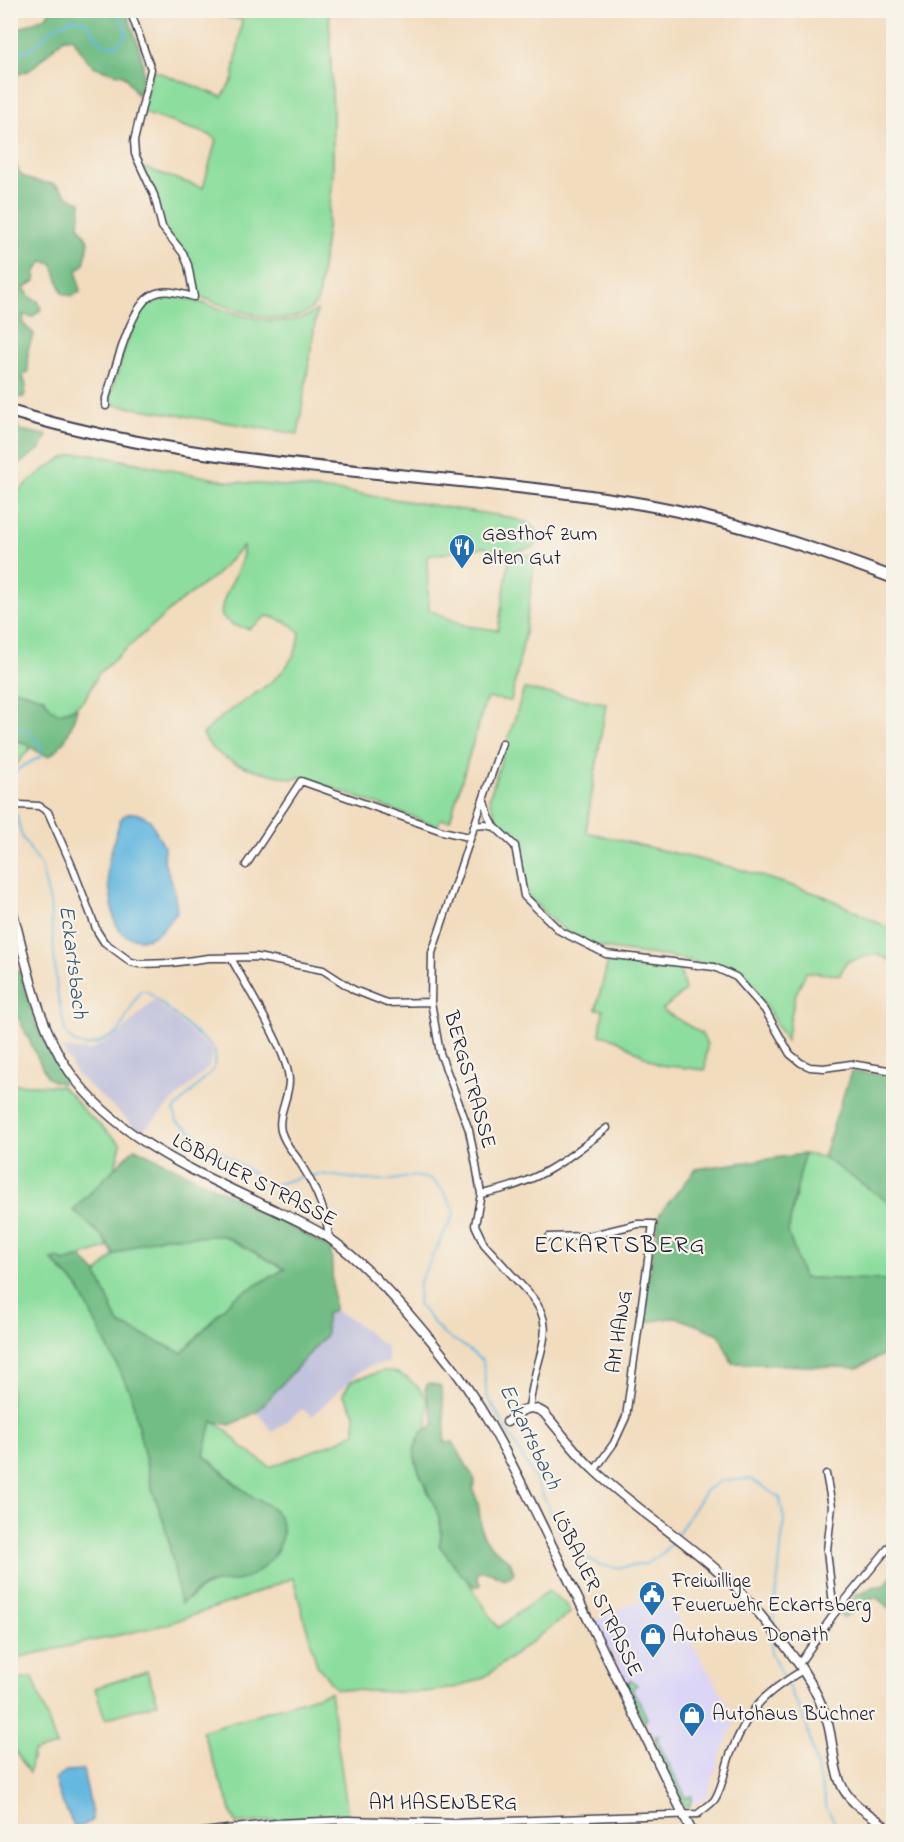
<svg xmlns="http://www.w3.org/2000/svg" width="904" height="1842" viewBox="0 0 904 1842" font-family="'Indie Flower',sans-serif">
<rect width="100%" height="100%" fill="#f7f3e8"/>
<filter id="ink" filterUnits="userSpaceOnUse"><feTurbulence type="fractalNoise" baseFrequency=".0167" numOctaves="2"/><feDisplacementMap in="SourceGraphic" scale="12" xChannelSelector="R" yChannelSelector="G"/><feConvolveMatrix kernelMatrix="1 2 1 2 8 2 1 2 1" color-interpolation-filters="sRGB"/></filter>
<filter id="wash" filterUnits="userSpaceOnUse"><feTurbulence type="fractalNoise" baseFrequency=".008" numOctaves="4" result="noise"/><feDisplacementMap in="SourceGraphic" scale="24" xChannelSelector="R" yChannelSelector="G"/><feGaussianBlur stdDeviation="1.35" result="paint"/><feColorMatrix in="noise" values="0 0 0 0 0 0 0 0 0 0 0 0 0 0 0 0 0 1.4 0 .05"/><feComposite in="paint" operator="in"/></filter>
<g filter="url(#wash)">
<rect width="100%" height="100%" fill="#f2dcbe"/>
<!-- built -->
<path fill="#dbd6f7" d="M 656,1594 L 667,1600 L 736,1719 L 721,1753 L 707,1798 L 688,1805 L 595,1620 Z"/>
<!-- industrial -->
<path fill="#c1c2dd" d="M 154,1000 L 212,1051 L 209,1067 L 141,1132 L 77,1075 L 62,1048 L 90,1051 L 119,1034 Z
M 334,1310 L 351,1319 L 386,1347 L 389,1363 L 370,1366 L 358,1373 L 312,1416 L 302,1409 L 273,1432 L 257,1412 L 326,1335 L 326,1313 Z"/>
<!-- green -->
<path fill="#8dde9e" stroke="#58806c" stroke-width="1.5" d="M 197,11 L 329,11 L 333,116 L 333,179 L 318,300 C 296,339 228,306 195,295 L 190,267 L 166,231 L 142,167 L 203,188 L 216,140 L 210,135 L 141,112 L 153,70 L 222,97 L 233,79 L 242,20 Z
M 165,294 C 209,299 278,341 317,310 L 298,434 L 110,404 L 109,399 C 117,375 130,323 144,305 C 149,298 157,296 165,294 Z
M 91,454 L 226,481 L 348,492 L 508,517 L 528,523 L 538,531 L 538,540 L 534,547 L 496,557 L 485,547 L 427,556 L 429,610 L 466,626 L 498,630 L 509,560 C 518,556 527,551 535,559 L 524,639 L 511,701 L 488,698 L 485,702 L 450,820 L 440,819 L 438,826 L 301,777 L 292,779 C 262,771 217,766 203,734 C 210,727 217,720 224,715 C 255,692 295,676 300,633 C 292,623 280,619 267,616 L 249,629 L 233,625 L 222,617 C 217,598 246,567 243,546 L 216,575 L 177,604 L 98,674 C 87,697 84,706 60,713 L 51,709 L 44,698 L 11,691 L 11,710 L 11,498 C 27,483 50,462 72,455 C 77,453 85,454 91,454 Z
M 524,689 L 606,703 L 586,832 L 739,869 L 824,896 L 893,930 L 893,961 L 875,954 L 846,962 L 840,975 L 806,972 L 795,996 L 786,1041 L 767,1008 L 754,991 L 738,976 L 724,967 L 670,957 L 609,949 L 594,944 L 566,931 L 554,922 L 527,896 L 519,844 L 497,819 L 489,799 Z
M 15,740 L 32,746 L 11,771 L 11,741 Z
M 609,957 L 679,965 L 685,991 L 662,1010 L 701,1033 L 707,1044 L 705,1070 L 659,1065 L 616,1039 L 600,1035 L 603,1010 L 596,1009 Z
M 10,1084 L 61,1086 L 73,1097 L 83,1110 L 121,1144 L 115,1168 L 74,1210 L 103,1237 L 109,1247 L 65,1262 L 52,1260 L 78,1287 L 131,1394 L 151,1485 L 165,1526 L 176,1577 L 178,1595 L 190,1599 C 204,1582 223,1582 244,1579 L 275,1510 L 247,1493 L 204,1455 L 212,1420 L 226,1430 L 242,1447 L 270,1467 L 339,1441 L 355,1432 L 355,1413 L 343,1394 L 351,1381 L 359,1378 L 384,1371 L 393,1371 L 407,1378 L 419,1388 L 428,1401 L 427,1431 L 423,1431 C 420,1436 416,1443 415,1448 C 414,1452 415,1458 416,1462 C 422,1489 449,1517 439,1545 L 469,1583 L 498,1628 L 548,1591 L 567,1605 L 570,1613 L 486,1676 C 441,1700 386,1691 336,1689 L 317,1665 L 293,1578 L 240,1599 L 164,1625 L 11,1659 Z
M 804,1154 L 823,1157 L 893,1205 L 893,1281 L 803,1278 L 788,1232 Z
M 224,1236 L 285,1269 L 233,1298 L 182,1353 L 119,1324 L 97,1274 L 114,1255 L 139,1244 L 164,1237 Z
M 147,1671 L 158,1703 L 105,1719 L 95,1688 Z
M 33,1677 L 57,1746 L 33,1752 L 29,1773 L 11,1744 L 10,1682 Z
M 630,1680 L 637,1685 L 632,1688 L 647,1718 L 644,1722 L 629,1694 L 626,1686 Z
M 330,1692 L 348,1814 L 236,1824 L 202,1731 Z
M 660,1734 L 657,1737 L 659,1744 L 686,1798 L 692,1796 L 689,1808 L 684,1805 L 655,1745 L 655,1736 Z
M 534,1822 L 545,1831 L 460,1831 L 459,1826 Z
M 615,1822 L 624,1831 L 560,1831 L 563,1823 Z"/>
<!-- forest -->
<path fill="#72bd85" stroke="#4a7060" stroke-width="1.5" d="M 50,11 L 126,11 C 135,37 152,68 137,95 L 125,76 C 112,71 95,71 86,59 C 81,52 78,45 73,38 L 64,38 L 30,70 L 11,77 L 11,32 L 46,17 Z
M 13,153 C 17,172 19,178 39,182 C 43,183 50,183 54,184 C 64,189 64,198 81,202 L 79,226 L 89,242 L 84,264 L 77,271 L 80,292 L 72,296 L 62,293 L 53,264 L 43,261 L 36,271 L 35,281 L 24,288 L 30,297 L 38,301 L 41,309 L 33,317 L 23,315 L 24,325 L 34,334 L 28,349 L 28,371 L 23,376 L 26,386 L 24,397 L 10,398 L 10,154 Z
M 11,421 L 17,423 L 19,430 L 47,435 L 41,448 L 11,470 Z
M 15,689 L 44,698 L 51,709 L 59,713 L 77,708 C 72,726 66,745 49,756 C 34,754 28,739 11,741 L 11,691 Z
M 10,970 L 20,971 L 36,1025 L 65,1079 L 62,1083 L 54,1082 L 47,1077 L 20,1021 L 11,1007 Z
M 851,1072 L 893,1075 L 893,1205 L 823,1157 Z
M 135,1148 L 260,1210 L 331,1249 L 334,1310 L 326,1314 L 326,1335 L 257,1412 L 230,1425 L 212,1421 L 204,1455 C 218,1468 233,1484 249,1494 C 257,1500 269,1504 276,1512 C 295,1536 268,1571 243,1579 C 232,1583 218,1581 207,1585 C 196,1589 191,1598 181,1603 L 178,1595 L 176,1577 L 165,1526 L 151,1485 L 131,1394 L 78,1287 L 52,1260 L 58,1258 L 65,1262 L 81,1257 L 97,1274 L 119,1324 L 182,1353 L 233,1298 L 285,1269 L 224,1236 L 164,1237 L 139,1244 L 114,1255 L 103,1237 L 73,1210 Z
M 804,1154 L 788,1232 L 803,1278 L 893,1280 L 893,1350 L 858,1368 L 732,1363 L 719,1334 L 676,1317 L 640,1323 L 660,1213 L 696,1169 Z
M 428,1383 L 440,1386 C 443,1394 446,1437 445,1443 L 453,1442 L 475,1480 L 473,1489 L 478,1503 L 482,1533 L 489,1544 L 510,1562 L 514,1572 L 511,1576 L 504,1579 C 494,1575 488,1568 477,1572 L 477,1579 L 481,1585 L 475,1587 L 461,1574 L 439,1545 C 449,1517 422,1489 416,1462 C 415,1458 414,1452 415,1448 C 416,1443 421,1436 423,1431 L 427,1430 L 435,1423 L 425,1389 Z
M 893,1573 L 893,1605 L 889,1608 L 876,1597 C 862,1599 856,1613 842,1618 L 839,1614 L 856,1594 L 863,1593 L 872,1587 L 886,1585 Z"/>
<!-- water -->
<path fill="#65b8e0" stroke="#446d8e" stroke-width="1.5" d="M 132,813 L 139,814 L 150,820 L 164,847 L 164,861 L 174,888 L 177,912 C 169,919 164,931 155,935 C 148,939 140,940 133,938 C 113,934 113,914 111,897 C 109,886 106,876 108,865 C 111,850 116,835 120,820 L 125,815 Z
M 83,1770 L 92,1813 L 92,1821 L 82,1826 L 74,1826 C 67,1809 57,1797 55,1779 L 66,1771 Z"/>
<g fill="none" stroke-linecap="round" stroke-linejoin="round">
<!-- stream -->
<path stroke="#65b8e0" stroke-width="2" d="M 10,58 L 33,47 L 54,28 L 73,18 L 86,22 L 101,43 L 116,46 L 127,35 L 118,10
M 10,728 L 14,725 L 30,732 L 41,747 L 40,757 L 20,768 L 10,777
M 12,808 L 16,814 L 22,837 L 41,866 L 50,903 L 57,992 L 66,1034 L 75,1043 L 87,1046 L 98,1043 L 118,1033 L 140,991 L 147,991 L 215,1050 L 214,1069 L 174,1110 L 177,1121 L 265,1182 L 275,1185 L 297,1178 L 320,1174 L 364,1180 L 392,1180 L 414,1176 L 431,1179 L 444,1192 L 455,1212 L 419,1283 L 418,1304 L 443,1334 L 461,1344 L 483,1361 L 487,1396 L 535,1479 L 561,1532 L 574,1548 L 585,1557 L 600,1565 L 615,1568 L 646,1564 L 663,1553 L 674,1540
M 677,1535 L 705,1491 L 720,1481 L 751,1479 L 780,1498 L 784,1520 L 773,1625
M 772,1634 L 771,1652 L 806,1723 L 827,1809 L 841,1832"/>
</g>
</g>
<g filter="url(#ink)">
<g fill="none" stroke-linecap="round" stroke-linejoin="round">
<!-- street casing -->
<g stroke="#413e4f" stroke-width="9">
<path id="street" d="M 106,406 L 106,398 C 114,374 129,311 149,297 C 162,287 180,293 194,297 L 188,265 L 183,253 L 162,227 L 154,195 L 135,154 L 134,141 L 151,69 L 130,10
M 502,743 L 432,953 L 431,1002 L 440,1053 L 469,1130 L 476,1165 L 481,1194 L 475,1225 L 484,1244 L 531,1296 C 553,1322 544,1341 536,1371 C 533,1383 531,1395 529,1407
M 484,798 L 489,816 L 495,827 L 515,846 L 524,896 L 560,931 L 606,954 L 714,967 L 736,977 L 765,1010 L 790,1054 L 801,1063 L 810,1067 L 824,1068 L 851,1064 L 894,1071
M 10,807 L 19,805 L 39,806 L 48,812 L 72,866 L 97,931 L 104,942 L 131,962 L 140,964 L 171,963 L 209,958 L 257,957 L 323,970 L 354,990 L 387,1003 L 431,1002
M 474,826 L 485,825 L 495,827
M 246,865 L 301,781 L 442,831 L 469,837
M 231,958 C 246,986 289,1053 289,1081 C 289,1097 277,1116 281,1131 C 286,1148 295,1152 302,1166 C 315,1187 327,1214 329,1238
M 481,1194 C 536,1184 564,1162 607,1128
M 549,1237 L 588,1236 L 638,1224 L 653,1224 L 626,1417 L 614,1443 L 594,1471
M 826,1474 L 832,1506 L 827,1550 L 834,1614
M 799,1664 L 834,1614 L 894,1541
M 203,1832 L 276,1823 L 347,1820 L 455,1823 L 698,1814 C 703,1809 712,1804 715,1799 C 723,1786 725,1769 730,1755 C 749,1709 761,1695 803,1670"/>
</g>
<!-- secondary casing -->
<g stroke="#413e4f" stroke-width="11">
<path id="secondary" d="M 10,902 C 26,958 36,1023 69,1071 C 114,1136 191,1170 260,1203 C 283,1214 307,1224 329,1238 C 368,1265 408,1312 438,1349 C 491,1412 524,1489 560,1562 C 604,1652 648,1742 692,1832
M 507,1422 C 519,1412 529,1402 544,1413 C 561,1432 576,1454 595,1471 C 649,1522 716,1558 762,1617 C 789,1650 817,1683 828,1724 C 834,1746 833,1771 844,1790 C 856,1810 877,1816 891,1832"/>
</g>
<!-- highway casing -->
<g stroke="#413e4f" stroke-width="14">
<path id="highway" d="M 10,411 C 209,472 420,469 624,501 C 716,515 806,545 894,578"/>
</g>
<!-- street -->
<use href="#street" stroke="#fff" stroke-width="6"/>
<!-- secondary -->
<use href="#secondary" stroke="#fff" stroke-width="8"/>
<!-- highway -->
<use href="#highway" stroke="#fff" stroke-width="10"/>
</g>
</g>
<!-- icons -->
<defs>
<g id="restaurant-pin" transform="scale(1.35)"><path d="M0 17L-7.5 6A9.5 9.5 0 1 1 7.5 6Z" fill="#1f6fb2" stroke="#f7f3e8"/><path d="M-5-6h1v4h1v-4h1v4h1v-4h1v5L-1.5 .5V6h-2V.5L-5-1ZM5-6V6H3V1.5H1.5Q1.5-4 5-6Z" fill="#fff"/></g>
<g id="civic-pin" transform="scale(1.35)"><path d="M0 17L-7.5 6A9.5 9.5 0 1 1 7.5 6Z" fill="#1f6fb2" stroke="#f7f3e8"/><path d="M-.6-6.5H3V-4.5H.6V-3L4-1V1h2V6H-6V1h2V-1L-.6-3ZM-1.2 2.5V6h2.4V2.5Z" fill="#fff"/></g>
<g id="shop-pin" transform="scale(1.35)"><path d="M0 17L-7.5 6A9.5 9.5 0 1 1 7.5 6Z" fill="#1f6fb2" stroke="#f7f3e8"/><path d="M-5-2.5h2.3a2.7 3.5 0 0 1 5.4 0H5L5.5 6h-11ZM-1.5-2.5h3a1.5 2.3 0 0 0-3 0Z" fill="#fff"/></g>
</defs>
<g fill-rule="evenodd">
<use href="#restaurant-pin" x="462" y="547"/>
<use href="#civic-pin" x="652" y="1594"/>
<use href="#shop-pin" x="653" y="1636"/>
<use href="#shop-pin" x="692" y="1715"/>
</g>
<g text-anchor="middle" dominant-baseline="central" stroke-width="4.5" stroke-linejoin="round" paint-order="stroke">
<!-- poi labels -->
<g font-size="21" fill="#22223b" stroke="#f7f3e8" text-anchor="start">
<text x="482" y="535">Gasthof zum<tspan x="482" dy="24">alten Gut</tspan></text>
<text x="672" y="1582">Freiwillige<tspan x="672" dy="24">Feuerwehr Eckartsberg</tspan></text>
<text x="672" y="1636">Autohaus Donath</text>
<text x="712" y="1715">Autohaus Büchner</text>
</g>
<!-- street labels -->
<g font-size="21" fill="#22223b" stroke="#f7f3e8">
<text transform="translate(469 1080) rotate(74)">BERGSTRASSE</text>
<text transform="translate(254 1181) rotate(27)">LÖBAUER STRASSE</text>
<text transform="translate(620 1332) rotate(-82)">AM HANG</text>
<text transform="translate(596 1594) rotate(64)">LÖBAUER STRASSE</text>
<text x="443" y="1804">AM HASENBERG</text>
</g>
<!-- water labels -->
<g font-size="22" font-style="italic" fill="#395675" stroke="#f7f3e8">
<text transform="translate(72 962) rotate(83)">Eckartsbach</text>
<text transform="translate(529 1437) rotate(64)">Eckartsbach</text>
</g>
<!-- quarter labels -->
<g font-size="24" letter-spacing="1.5" fill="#22223b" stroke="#f7f3e8">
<text x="620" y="1246">ECKARTSBERG</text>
</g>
</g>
<!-- margin -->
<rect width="904" height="1842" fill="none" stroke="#f7f3e8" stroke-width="36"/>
</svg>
